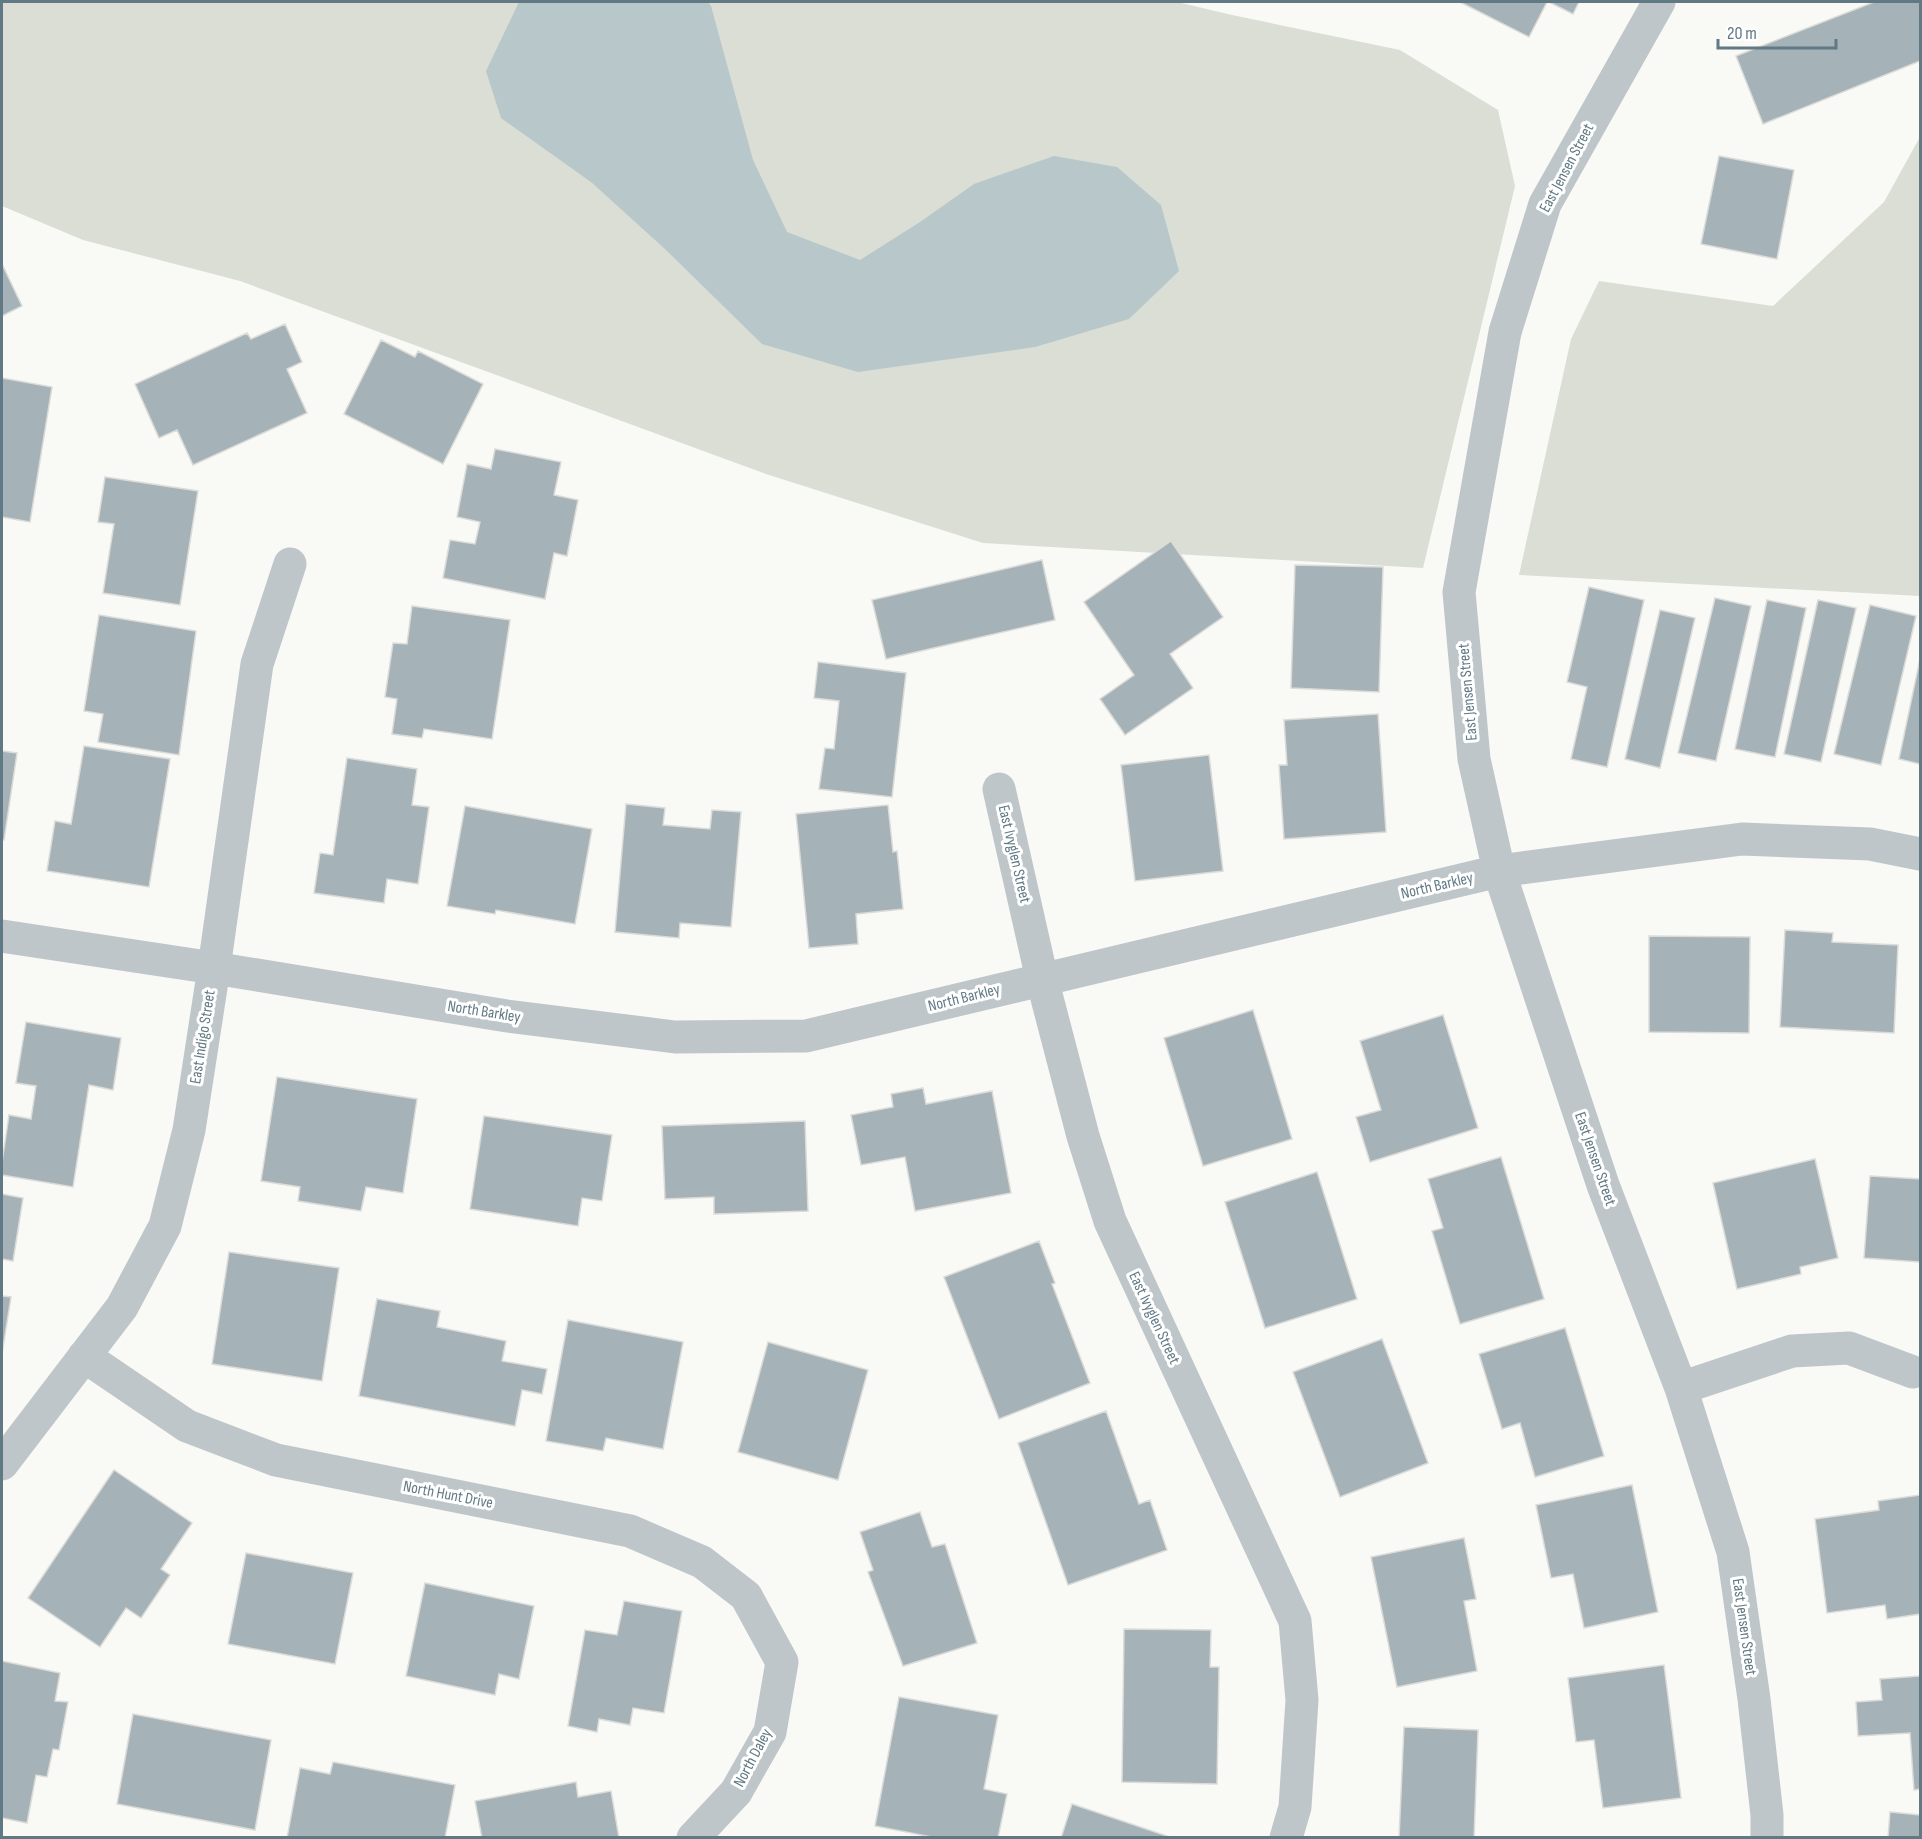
<svg xmlns="http://www.w3.org/2000/svg" width="1922" height="1839" viewBox="0 0 1922 1839" font-family="'Sofia Sans Condensed',sans-serif">
<rect width="100%" height="100%" fill="#f9f9f6"/>
<!-- green -->
<path fill="#daded5" d="M 2,2 L 1177,2 L 1232,15 L 1400,50 L 1498,110 L 1515,186 L 1423,568 L 983,543 L 766,474 L 240,281 L 83,240 L 2,206 Z
M 1920,137 L 1920,596 L 1519,575 L 1571,339 L 1599,281 L 1773,306 L 1884,202 Z"/>
<!-- water -->
<path fill="#b7c7ca" d="M 519,2 L 708,2 L 711,6 L 753,160 L 787,232 L 860,260 L 920,222 L 974,184 L 1054,156 L 1117,167 L 1161,205 L 1179,271 L 1129,319 L 1035,347 L 858,372 L 762,344 L 665,249 L 591,182 L 501,118 L 486,71 Z"/>
<!-- building -->
<path fill="#a5b2b7" stroke="#dbdbd8" stroke-width="1.5" d="M 1460,2 L 1547,2 L 1529,37 Z
M 1549,2 L 1579,2 L 1573,14 Z
M 1874,2 L 1920,2 L 1920,61 L 1763,124 L 1736,56 Z
M 1719,156 L 1794,170 L 1777,259 L 1701,244 Z
M 2,264 L 22,306 L 2,316 Z
M 285,324 L 302,362 L 287,369 L 307,413 L 193,465 L 177,430 L 159,438 L 135,384 L 247,333 L 251,339 Z
M 381,340 L 415,357 L 418,351 L 483,384 L 443,464 L 344,414 Z
M 2,378 L 52,387 L 30,522 L 2,517 Z
M 495,449 L 561,462 L 554,495 L 578,500 L 567,556 L 554,553 L 545,599 L 443,578 L 450,540 L 475,544 L 480,522 L 457,517 L 467,464 L 491,469 Z
M 105,477 L 198,491 L 180,605 L 103,593 L 114,524 L 98,522 Z
M 1171,541 L 1223,617 L 1170,654 L 1193,688 L 1125,735 L 1100,699 L 1134,675 L 1084,602 Z
M 1042,560 L 1055,620 L 886,659 L 872,600 Z
M 1295,565 L 1383,567 L 1379,692 L 1291,688 Z
M 1589,587 L 1644,600 L 1607,767 L 1571,759 L 1587,687 L 1567,682 Z
M 1715,598 L 1751,606 L 1716,761 L 1678,753 Z
M 1767,600 L 1806,608 L 1775,757 L 1735,749 Z
M 1818,600 L 1856,608 L 1821,762 L 1784,754 Z
M 1870,605 L 1916,616 L 1881,765 L 1834,754 Z
M 412,606 L 510,620 L 492,739 L 424,729 L 422,738 L 392,734 L 397,699 L 385,697 L 393,643 L 407,644 Z
M 1660,610 L 1695,618 L 1660,768 L 1625,759 Z
M 99,615 L 196,631 L 179,755 L 98,742 L 103,714 L 84,711 Z
M 1920,659 L 1920,764 L 1899,759 Z
M 818,662 L 906,673 L 892,797 L 819,789 L 825,748 L 834,749 L 839,701 L 814,698 Z
M 1378,714 L 1386,832 L 1284,839 L 1279,765 L 1287,765 L 1284,720 Z
M 84,746 L 170,759 L 149,887 L 47,871 L 55,821 L 71,824 Z
M 2,751 L 17,753 L 4,840 L 2,840 Z
M 1209,755 L 1223,871 L 1135,881 L 1121,765 Z
M 347,758 L 417,769 L 412,805 L 429,807 L 418,884 L 387,879 L 384,903 L 314,893 L 320,853 L 333,855 Z
M 626,804 L 665,808 L 663,825 L 710,829 L 712,810 L 741,812 L 731,927 L 680,923 L 679,938 L 615,932 Z
M 888,805 L 893,852 L 897,851 L 903,909 L 856,914 L 858,944 L 809,948 L 796,814 Z
M 465,806 L 592,829 L 575,924 L 496,910 L 495,914 L 447,906 Z
M 1785,930 L 1833,933 L 1832,942 L 1898,945 L 1894,1033 L 1780,1027 Z
M 1649,936 L 1750,937 L 1749,1033 L 1649,1032 Z
M 1253,1010 L 1292,1139 L 1203,1166 L 1164,1038 Z
M 1443,1015 L 1478,1128 L 1370,1162 L 1356,1117 L 1381,1110 L 1360,1041 Z
M 26,1022 L 121,1038 L 113,1090 L 89,1085 L 73,1187 L 2,1175 L 2,1163 L 9,1115 L 31,1119 L 36,1086 L 16,1083 Z
M 277,1077 L 417,1099 L 403,1193 L 366,1187 L 361,1211 L 298,1201 L 300,1187 L 261,1181 Z
M 923,1088 L 926,1104 L 992,1091 L 1011,1193 L 915,1211 L 905,1157 L 861,1165 L 851,1115 L 893,1107 L 891,1094 Z
M 484,1116 L 612,1135 L 602,1201 L 582,1198 L 578,1226 L 470,1209 Z
M 805,1121 L 808,1211 L 714,1214 L 714,1197 L 665,1199 L 662,1126 Z
M 1501,1157 L 1544,1299 L 1460,1324 L 1432,1231 L 1443,1228 L 1428,1179 Z
M 1815,1159 L 1838,1258 L 1800,1267 L 1801,1274 L 1737,1289 L 1713,1183 Z
M 1317,1172 L 1357,1299 L 1265,1328 L 1225,1202 Z
M 1870,1176 L 1920,1179 L 1920,1262 L 1864,1258 Z
M 2,1194 L 23,1198 L 13,1261 L 2,1259 Z
M 1039,1241 L 1055,1283 L 1052,1284 L 1090,1383 L 999,1419 L 944,1277 Z
M 229,1252 L 339,1268 L 322,1381 L 212,1364 Z
M 2,1296 L 11,1297 L 2,1354 Z
M 377,1299 L 440,1311 L 437,1327 L 506,1341 L 502,1361 L 547,1369 L 542,1394 L 522,1390 L 515,1426 L 359,1396 Z
M 568,1320 L 683,1342 L 663,1449 L 606,1438 L 603,1451 L 546,1441 Z
M 1565,1328 L 1604,1456 L 1535,1477 L 1520,1423 L 1502,1429 L 1479,1354 Z
M 1382,1339 L 1428,1463 L 1340,1497 L 1293,1372 Z
M 768,1342 L 868,1370 L 838,1480 L 738,1452 Z
M 1106,1411 L 1139,1504 L 1150,1500 L 1167,1550 L 1068,1585 L 1018,1443 Z
M 114,1470 L 192,1523 L 161,1569 L 170,1575 L 141,1618 L 126,1608 L 100,1647 L 28,1598 Z
M 1632,1485 L 1658,1612 L 1584,1628 L 1573,1574 L 1551,1578 L 1536,1505 Z
M 1920,1495 L 1920,1614 L 1887,1619 L 1885,1605 L 1827,1613 L 1815,1519 L 1879,1510 L 1878,1501 Z
M 920,1512 L 932,1547 L 945,1544 L 977,1643 L 903,1666 L 868,1572 L 873,1570 L 860,1532 Z
M 1464,1538 L 1476,1599 L 1464,1601 L 1477,1671 L 1397,1687 L 1371,1557 Z
M 246,1553 L 353,1573 L 335,1664 L 228,1644 Z
M 425,1583 L 534,1606 L 519,1679 L 499,1674 L 495,1695 L 406,1676 Z
M 624,1601 L 682,1611 L 664,1713 L 633,1708 L 630,1725 L 599,1719 L 597,1732 L 568,1726 L 585,1630 L 617,1635 Z
M 1124,1629 L 1211,1630 L 1210,1667 L 1219,1667 L 1217,1784 L 1122,1782 Z
M 2,1661 L 60,1673 L 55,1701 L 68,1702 L 59,1750 L 53,1749 L 47,1777 L 36,1775 L 27,1823 L 2,1818 Z
M 1664,1665 L 1681,1798 L 1603,1808 L 1594,1740 L 1576,1742 L 1568,1678 Z
M 1920,1676 L 1920,1789 L 1914,1790 L 1910,1733 L 1858,1736 L 1856,1702 L 1882,1700 L 1880,1679 Z
M 899,1697 L 998,1715 L 984,1789 L 1007,1794 L 998,1838 L 937,1838 L 875,1826 Z
M 133,1714 L 271,1740 L 255,1830 L 117,1804 Z
M 1404,1727 L 1478,1730 L 1474,1838 L 1399,1838 Z
M 333,1762 L 455,1785 L 445,1838 L 287,1838 L 300,1768 L 330,1774 Z
M 576,1782 L 578,1797 L 611,1791 L 619,1838 L 482,1838 L 475,1801 Z
M 1072,1804 L 1170,1837 L 1170,1838 L 1061,1838 Z
M 1890,1812 L 1920,1815 L 1920,1838 L 1888,1838 Z"/>
<g fill="none" stroke-linecap="round" stroke-linejoin="round">
<!-- minor -->
<path stroke="#bfc6c9" stroke-width="33" d="M 1659,2 L 1545,204 L 1505,332 L 1459,592 L 1474,759 L 1499,871 L 1603,1185 L 1681,1388 L 1733,1552 L 1754,1699 L 1767,1815 L 1767,1838
M 999,789 L 1042,979 L 1083,1136 L 1110,1221 L 1295,1621 L 1302,1700 L 1295,1807 L 1286,1838
M 2,936 L 214,968 L 507,1016 L 675,1037 L 806,1036 L 1499,871 L 1742,839 L 1870,844 L 1920,854
M 84,1356 L 187,1426 L 276,1460 L 630,1531 L 702,1562 L 746,1596 L 782,1662 L 770,1732 L 736,1792 L 693,1838
M 1681,1388 L 1792,1351 L 1849,1348 L 1913,1372
M 2,1464 L 122,1307 L 165,1226 L 189,1130 L 214,968 L 257,664 L 290,564"/>
</g>
<g text-anchor="middle" dominant-baseline="central" stroke-width="6" stroke-linejoin="round" paint-order="stroke">
<!-- street labels -->
<g font-size="16" fill="#617984" stroke="#fff">
<text transform="translate(1567 168) rotate(-62)">East Jensen Street</text>
<text transform="translate(1468 692) rotate(-95)">East Jensen Street</text>
<text transform="translate(1014 854) rotate(77)">East Ivyglen Street</text>
<text transform="translate(1437 886) rotate(-13)">North Barkley</text>
<text transform="translate(964 998) rotate(-14)">North Barkley</text>
<text transform="translate(484 1012) rotate(9)">North Barkley</text>
<text transform="translate(203 1037) rotate(-81)">East Indigo Street</text>
<text transform="translate(1595 1159) rotate(71)">East Jensen Street</text>
<text transform="translate(1154 1318) rotate(65)">East Ivyglen Street</text>
<text transform="translate(448 1495) rotate(11)">North Hunt Drive</text>
<text transform="translate(1744 1627) rotate(82)">East Jensen Street</text>
<text transform="translate(753 1758) rotate(-62)">North Daley</text>
</g>
</g>
<!-- border -->
<rect width="1922" height="1839" fill="none" stroke="#617984" stroke-width="6"/>
<!-- scale -->
<path d="M1718 39v9h118v-9" fill="none" stroke="#617984" stroke-width="3"/>
<text x="1727" y="39" font-size="18" fill="#617984" stroke="#ffffff" stroke-width="4.5" paint-order="stroke">20 m</text>
</svg>
